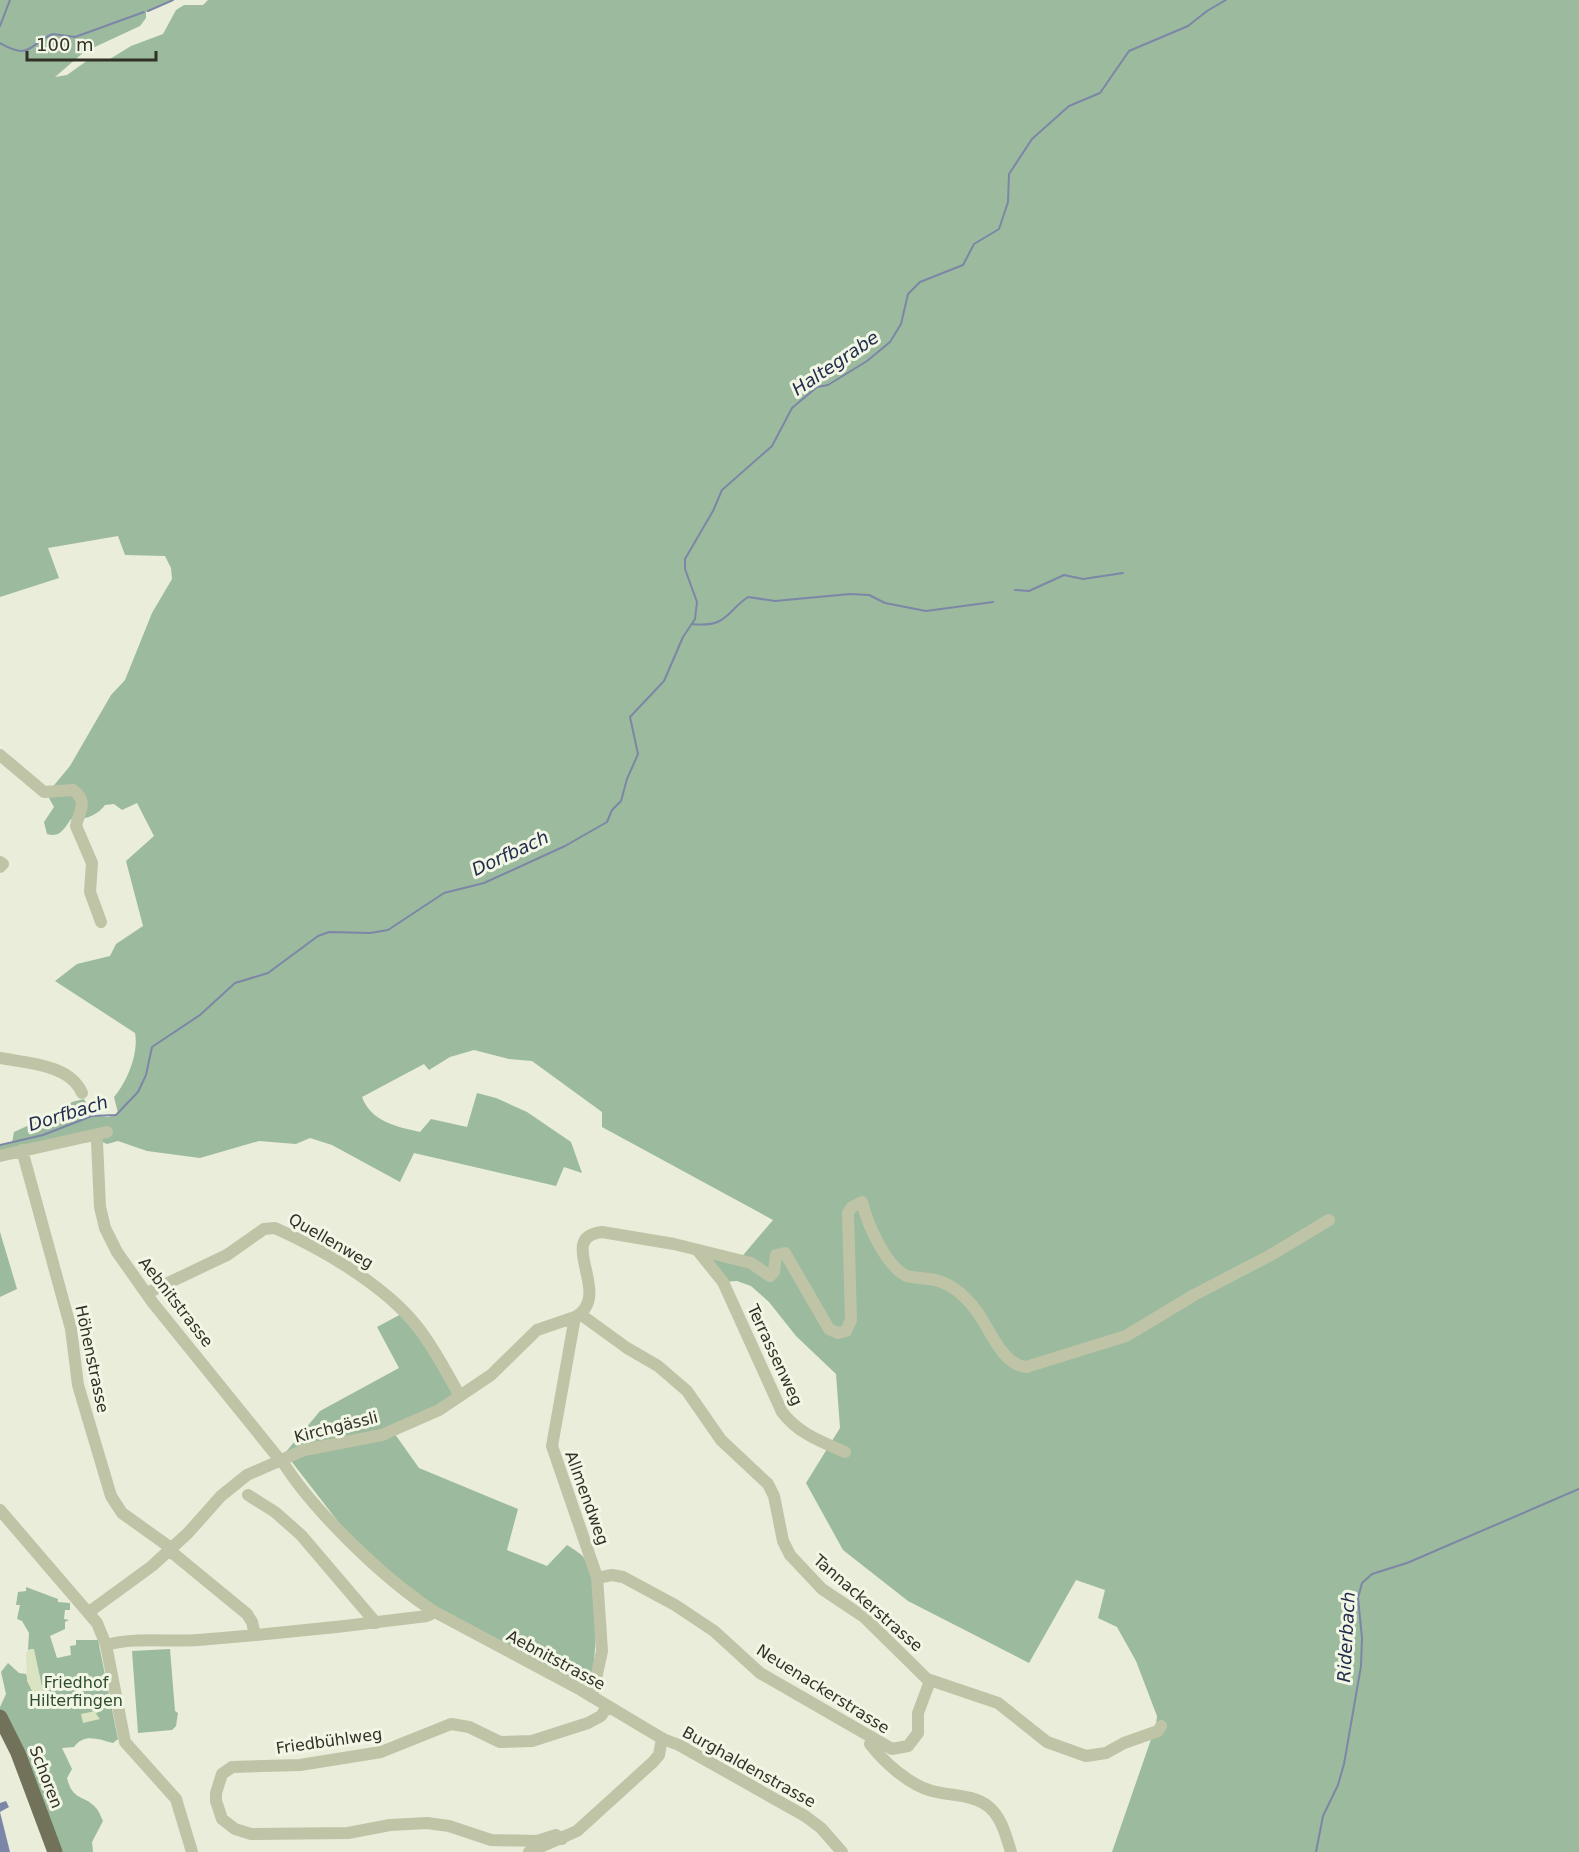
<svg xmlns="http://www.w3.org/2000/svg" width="1579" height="1852" viewBox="0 0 1579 1852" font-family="'DejaVu Sans',sans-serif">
<rect width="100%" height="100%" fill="#e9edda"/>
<!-- green -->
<path fill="#9cba9d" d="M 0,0 L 173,0 L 146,12 L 146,18 L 140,26 L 84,52 L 55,77 L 67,75 L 88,60 L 110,59 L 131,46 L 163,34 L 176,10 L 184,5 L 203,5 L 208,0 L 1579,0 L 1579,1852 L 1112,1852 L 1156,1725 L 1157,1716 L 1136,1661 L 1117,1627 L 1098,1618 L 1105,1590 L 1076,1580 L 1029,1663 L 908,1601 L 843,1550 L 806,1483 L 840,1428 L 836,1374 L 796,1336 L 769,1302 L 751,1286 L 737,1281 L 723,1282 L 700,1253 L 739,1260 L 773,1220 L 602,1127 L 602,1112 L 532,1061 L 509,1059 L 474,1050 L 450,1057 L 429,1070 L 424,1064 L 362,1097 C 371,1122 398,1127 420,1132 L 431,1119 L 467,1127 L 477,1093 L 496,1098 L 527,1112 L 571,1142 L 582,1173 L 564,1167 L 556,1186 L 414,1153 L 400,1182 L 332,1145 L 310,1138 L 296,1144 L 259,1141 L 200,1158 L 147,1151 L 118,1141 L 107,1144 L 100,1141 L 0,1151 L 0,1145 L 12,1143 L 14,1132 L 62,1110 L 72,1102 L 84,1099 L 93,1116 L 109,1117 L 118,1113 L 114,1097 C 127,1082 139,1053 135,1033 L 55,981 L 77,964 L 110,956 L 116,944 L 143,926 L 126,861 L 154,836 L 137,803 L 122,810 L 114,804 L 105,805 C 98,815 83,821 71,819 C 64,829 60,838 47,834 L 44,822 L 54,807 L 49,798 L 50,790 L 70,766 L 111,695 L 125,680 L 152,613 L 172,579 L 171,568 L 165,556 L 125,555 L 118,536 L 48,548 L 59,578 L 0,597 Z
M 0,1232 L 17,1289 L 0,1297 Z
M 405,1312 L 460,1396 L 392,1430 L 419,1468 L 518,1509 L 507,1550 L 547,1566 L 567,1545 C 573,1549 582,1554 585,1559 C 603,1588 595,1655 591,1688 L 444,1613 L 360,1550 L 285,1453 L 320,1411 L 399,1368 L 377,1327 Z
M 26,1587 L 58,1599 L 58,1602 L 70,1603 L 70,1610 L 65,1610 L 64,1619 L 69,1620 L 65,1622 L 65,1629 L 50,1636 L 57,1658 L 71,1655 L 70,1646 L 76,1645 L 76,1640 L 98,1640 L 118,1739 L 113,1743 C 98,1739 84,1733 74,1747 L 62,1748 L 72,1769 L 67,1778 C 73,1802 84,1794 96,1808 C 99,1811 101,1817 103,1821 L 92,1842 L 93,1852 L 55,1852 L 0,1717 L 0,1707 L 6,1694 L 1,1672 L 8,1663 L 19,1673 L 26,1674 L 34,1695 L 45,1702 L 33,1649 L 28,1650 L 29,1633 L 22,1621 L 17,1619 L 20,1605 L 16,1605 L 18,1592 L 26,1591 Z
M 170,1649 L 175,1711 L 178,1713 L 176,1726 L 172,1730 L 138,1733 L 132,1651 Z"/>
<!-- plaza -->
<path fill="#dbe4c2" d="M 34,1649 L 44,1696 L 46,1703 L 34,1695 L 27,1681 L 26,1655 L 28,1650 Z
M 100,1710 L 96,1714 L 100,1719 L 83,1723 L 81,1714 Z"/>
<!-- water -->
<path fill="#7c87a7" d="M 6,1801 L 9,1807 L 0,1812 L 10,1852 L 0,1852 L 0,1803 Z"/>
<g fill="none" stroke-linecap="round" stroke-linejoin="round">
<!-- stream -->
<path stroke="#7c87a7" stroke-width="2" d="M 148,11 L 173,0
M 0,26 L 10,0
M 0,43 C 32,61 28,44 53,34 L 75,37 L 144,12
M 1015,590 L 1029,591 L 1064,575 L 1083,579 L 1123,573
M 692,624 C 727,628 726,612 748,597 L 775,601 L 850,594 L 869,595 L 885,603 L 926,611 L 993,602
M 0,1145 L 43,1135 L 92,1116 L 116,1115 L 138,1092 L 146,1075 L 152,1047 L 200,1015 L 235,983 L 268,973 L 318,936 L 329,932 L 370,933 L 388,930 L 444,893 L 484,883 L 565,846 L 607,822 L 612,810 L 621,801 L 627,779 L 638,754 L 630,717 L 664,681 L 683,637 L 695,619 L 697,602 L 685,569 L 685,559 L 713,511 L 722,490 L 772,446 L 792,408 L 817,387 L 828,385 L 867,361 L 890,342 L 901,324 L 908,294 L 920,282 L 963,265 L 974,244 L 999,229 L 1008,202 L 1009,174 L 1032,139 L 1069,106 L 1100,93 L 1129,51 L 1188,26 L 1207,11 L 1226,0
M 1316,1852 L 1323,1816 L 1338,1785 L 1344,1764 L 1361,1666 L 1362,1638 L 1358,1598 L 1362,1583 L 1372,1574 L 1407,1563 L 1579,1489"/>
<!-- minor -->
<path stroke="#bfc4a7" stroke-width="12" d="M 0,755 L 44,792 L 73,790 C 89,802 79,811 76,826 L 92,863 L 90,892 L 101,922
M 0,862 L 3,864 L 0,867
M 0,1058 C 26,1063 70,1064 82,1093
M 97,1142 L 100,1207 L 105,1228 L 117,1252 L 153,1303 L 280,1460
M 22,1150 L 71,1329 L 78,1385 L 111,1496 L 122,1513 L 171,1548
M 0,1156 L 107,1132
M 698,1251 L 723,1282 L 782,1412 C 799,1434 820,1441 845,1452
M 147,1293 L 227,1255 L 264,1229 L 275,1228 C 322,1249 384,1285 416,1325 C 434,1347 446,1372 460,1396
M 580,1314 L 627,1348 L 658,1366 L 687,1391 L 721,1440 L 768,1484 L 774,1496 L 783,1541 L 790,1555 L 822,1589 L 864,1617 L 927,1679 L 998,1703 L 1047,1742 L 1086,1756 L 1106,1753 L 1124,1743 L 1158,1731 L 1161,1726
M 281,1459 C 311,1509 386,1581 435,1612
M 248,1495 L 275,1512 L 301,1535 L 376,1623
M 0,1510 L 97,1623 L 106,1645 L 125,1742 L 176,1799 L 192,1852
M 169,1550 L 247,1614 L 252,1622 L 255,1635
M 597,1578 L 612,1575 L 623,1577 L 675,1605 L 714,1631 L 760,1673 L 892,1749 L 908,1746 L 918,1733 L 918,1713 L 930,1681
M 89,1612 L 152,1566 L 188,1533 L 221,1496 L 247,1475 L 304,1450 L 382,1435 L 439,1410 L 491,1375 L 537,1330 L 575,1317
M 106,1645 C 134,1637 168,1642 198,1640 C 275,1634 351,1626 427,1616 L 435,1612 L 581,1690 L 663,1739 L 679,1745 L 805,1816 L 821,1828 L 842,1852
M 592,1697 L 602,1651 L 597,1577 L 552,1446 L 575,1317 C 615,1295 554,1237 602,1232 L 674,1244 L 751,1263 L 770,1276 L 774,1272 L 776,1255 L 785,1253 L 829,1329 L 838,1333 L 846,1331 L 851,1320 L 848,1213 L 852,1207 L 862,1202 C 867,1223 886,1267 907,1276 C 914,1278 923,1278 930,1279 C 951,1282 966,1296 978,1313 C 990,1330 1003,1365 1026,1367 L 1126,1336 L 1194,1295 L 1269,1256 L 1329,1220
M 870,1744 C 884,1762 909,1785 932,1791 C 950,1796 974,1794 989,1807 C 1002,1818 1006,1836 1011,1852
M 562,1839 L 556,1835 L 537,1841 L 491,1840 L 449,1826 L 427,1823 L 390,1825 L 348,1833 L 251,1834 L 235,1829 L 222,1819 L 216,1801 L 216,1793 L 222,1774 L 232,1767 L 300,1765 L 381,1752 L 451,1724 L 469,1727 L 500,1742 L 532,1741 L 588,1723 L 601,1716 L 607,1707
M 529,1852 L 577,1831 L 653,1762 L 659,1755 L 662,1738"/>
<!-- major -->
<path stroke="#717259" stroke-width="15" d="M 0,1717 L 18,1753 L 55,1852"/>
</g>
<g text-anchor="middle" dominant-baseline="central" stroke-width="6" stroke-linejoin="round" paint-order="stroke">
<!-- street labels -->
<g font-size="16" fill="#313127" stroke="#f2f6e5">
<text transform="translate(331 1241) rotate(30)">Quellenweg</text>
<text transform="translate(176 1302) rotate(52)">Aebnitstrasse</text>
<text transform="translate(775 1355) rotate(65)">Terrassenweg</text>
<text transform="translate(92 1359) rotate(78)">Höhenstrasse</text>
<text transform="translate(336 1427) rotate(-14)">Kirchgässli</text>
<text transform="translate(587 1498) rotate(70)">Allmendweg</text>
<text transform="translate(868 1603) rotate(41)">Tannackerstrasse</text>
<text transform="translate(556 1660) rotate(28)">Aebnitstrasse</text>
<text transform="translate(823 1689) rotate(32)">Neuenackerstrasse</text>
<text transform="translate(329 1741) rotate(-8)">Friedbühlweg</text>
<text transform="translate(749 1767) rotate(29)">Burghaldenstrasse</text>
<text transform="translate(46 1777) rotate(69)">Schoren</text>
</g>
<!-- park labels -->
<g font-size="16" fill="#2e4c2f" stroke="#f2f6e5">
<text x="76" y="1682">Friedhof<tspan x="76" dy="18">Hilterfingen</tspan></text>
</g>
<!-- water labels -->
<g font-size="18" font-style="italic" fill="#222c4d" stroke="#f2f6e5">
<text transform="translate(835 363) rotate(-34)">Haltegrabe</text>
<text transform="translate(510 853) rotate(-25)">Dorfbach</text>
<text transform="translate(68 1113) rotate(-17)">Dorfbach</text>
<text transform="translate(1346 1637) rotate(-87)">Riderbach</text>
</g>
</g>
<!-- scale -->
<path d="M27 51v9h129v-9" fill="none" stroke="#313127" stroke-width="3"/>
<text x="36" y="51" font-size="18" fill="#313127" stroke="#f2f6e5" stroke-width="4.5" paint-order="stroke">100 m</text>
</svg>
